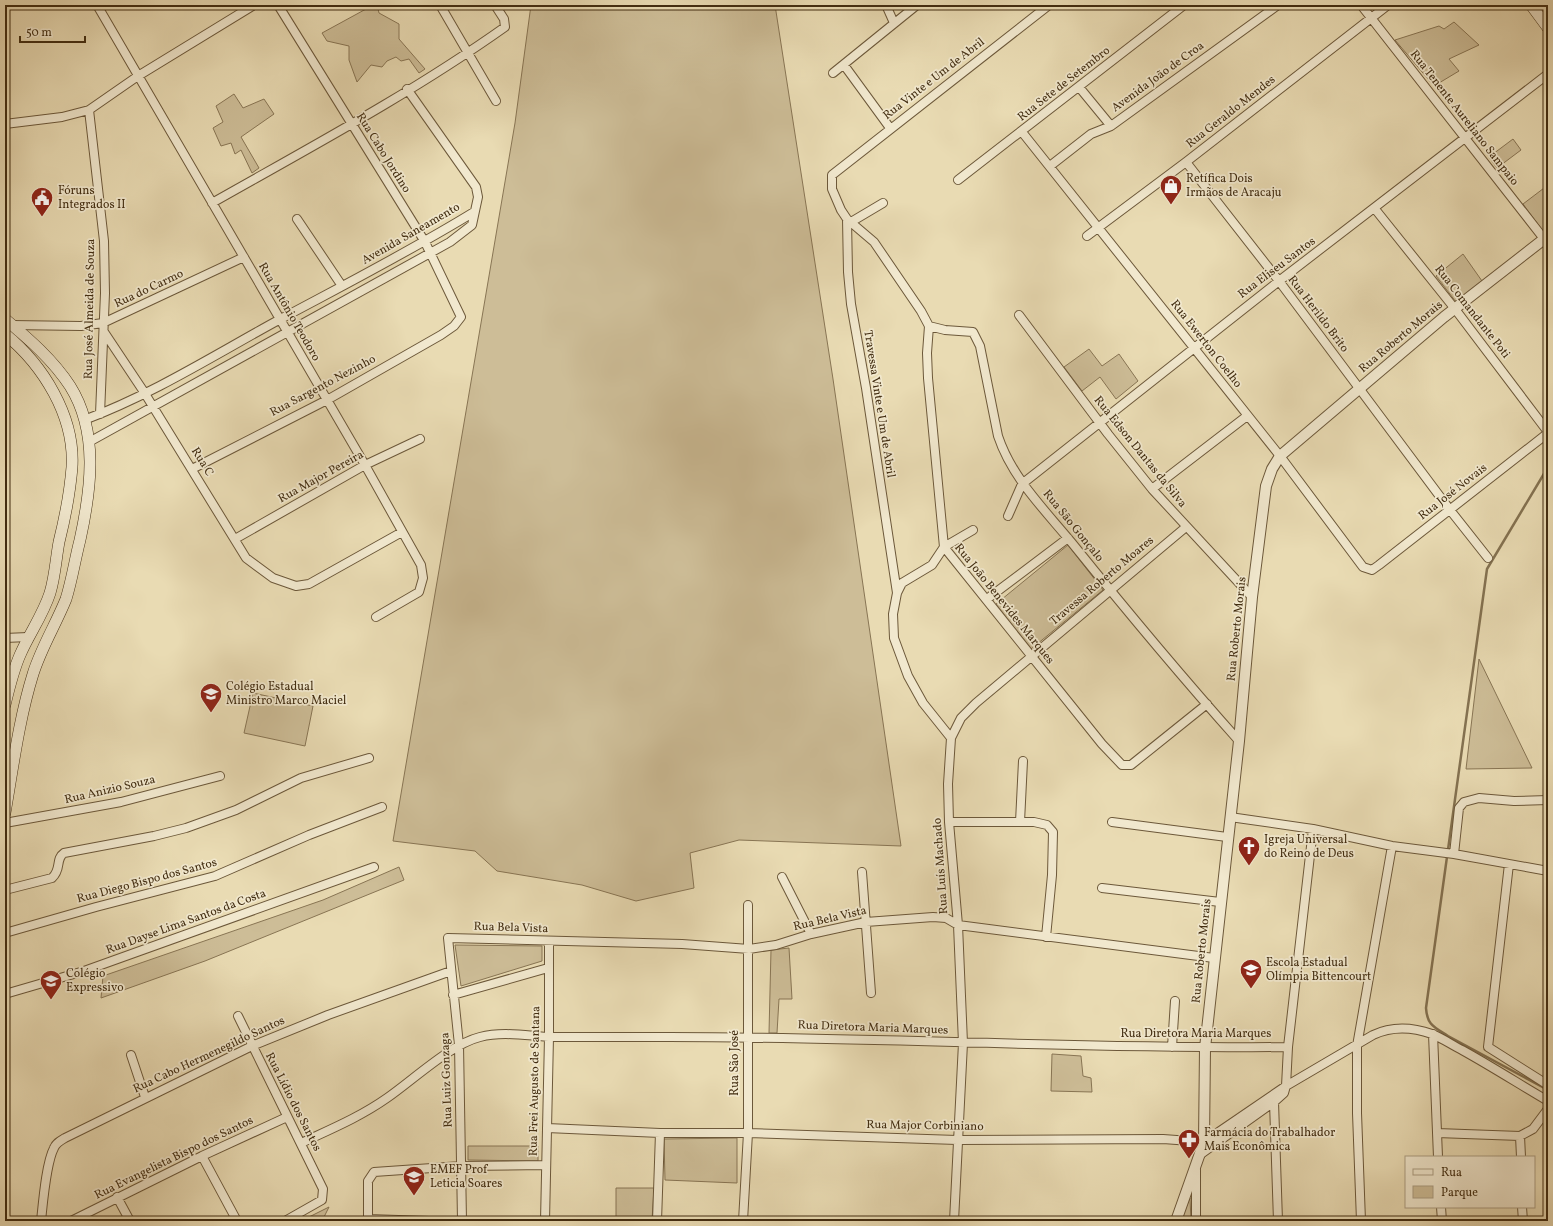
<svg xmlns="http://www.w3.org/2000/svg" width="1553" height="1226" viewBox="0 0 1553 1226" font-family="Vollkorn,serif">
<rect width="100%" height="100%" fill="#e9dbb3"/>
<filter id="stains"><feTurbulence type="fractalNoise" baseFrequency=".005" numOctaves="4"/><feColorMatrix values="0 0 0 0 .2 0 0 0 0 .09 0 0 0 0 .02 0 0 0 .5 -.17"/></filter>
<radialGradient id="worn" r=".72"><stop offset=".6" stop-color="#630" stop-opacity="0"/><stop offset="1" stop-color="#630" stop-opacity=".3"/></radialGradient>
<!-- green -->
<path fill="#cdbd97" stroke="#887554" d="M 363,5 L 377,5 L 379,13 L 399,24 L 399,39 L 425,69 L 419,73 L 409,59 L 401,61 L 396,57 L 387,61 L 382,67 L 371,65 L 357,82 L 349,60 L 349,46 L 327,41 L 322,33 L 366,9 Z
M 531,5 L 775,5 L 833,379 L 901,846 L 739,840 L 690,853 L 694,888 L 636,901 L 582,885 L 497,871 L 475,851 L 393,841 L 515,123 Z
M 1454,22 L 1479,45 L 1449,59 L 1459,71 L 1434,86 L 1395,40 L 1439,26 L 1444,29 Z
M 234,94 L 243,108 L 264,99 L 274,114 L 241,137 L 259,168 L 252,173 L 241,150 L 235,154 L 231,143 L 221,146 L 213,128 L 223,122 L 216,106 Z
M 1513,139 L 1521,150 L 1497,168 L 1489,157 Z
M 1548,185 L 1548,227 L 1543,231 L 1523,204 Z
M 1463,254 L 1482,281 L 1456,302 L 1436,276 Z
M 1089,349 L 1102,366 L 1119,354 L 1138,381 L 1116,399 L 1100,377 L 1082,391 L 1064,367 Z
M 1068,545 L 1103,590 L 1031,649 L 996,604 Z
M 1479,659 L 1532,768 L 1466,769 Z
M 253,693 L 313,706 L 305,746 L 244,733 Z
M 399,867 L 404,880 L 205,961 L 101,998 L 103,976 L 323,900 Z
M 455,945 L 542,946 L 542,961 L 461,986 Z
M 789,948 L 792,999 L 779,999 L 777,1033 L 769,1033 L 771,950 Z
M 1052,1054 L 1081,1056 L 1083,1076 L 1091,1078 L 1092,1092 L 1051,1091 Z
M 737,1138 L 737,1183 L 665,1180 L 664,1139 Z
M 468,1146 L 538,1146 L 538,1161 L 468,1160 Z
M 616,1188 L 654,1188 L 652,1220 L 616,1221 Z
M 1190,1198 L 1191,1221 L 1180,1221 Z
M 329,1207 L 322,1221 L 301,1221 Z"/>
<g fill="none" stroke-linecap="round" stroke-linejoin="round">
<!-- stream -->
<path stroke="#847251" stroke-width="2.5" d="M 1548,467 L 1487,569 L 1426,1008 C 1427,1025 1434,1027 1448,1036 L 1548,1090"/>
<!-- minor casing -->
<g stroke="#6c583a" stroke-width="10">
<path id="minor" d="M 97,5 L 365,465 L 421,565 L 423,578 L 419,592 L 376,617
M 440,5 L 496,101
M 886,5 L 894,23
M 1361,5 L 1548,244
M 844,65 L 890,128
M 833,73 L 917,5
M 1079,87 L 1111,126
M 89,110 L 104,241 L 105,293 L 100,414
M 5,124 L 62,117 L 89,110 L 138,76 L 254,5
M 1022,132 L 1280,456 L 1363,567 L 1372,570 L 1379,565 L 1548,433
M 1186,162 L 1279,281 L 1450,510 L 1488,558
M 1050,166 L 1091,134 L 1111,126 L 1278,5
M 958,180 L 1184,5
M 212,203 C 311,147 412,93 505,27 L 504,19 L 495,5
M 1375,209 L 1455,309 L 1548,432
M 297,219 L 342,286
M 847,219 L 848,272 L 851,304 L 866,388 L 897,593
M 851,222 L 883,203
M 1087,236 L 1186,162 L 1388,5
M 1019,315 L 1108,434 L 1152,489 L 1252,597
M 12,325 L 81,326 L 103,323 L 244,257
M 929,326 L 927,353 L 928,378 L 944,547 L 1102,744 L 1122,765 L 1131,765 L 1207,704
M 929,326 L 945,330 L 973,332 L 980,346 L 998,436 C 1012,478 1044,509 1072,543 C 1126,610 1181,676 1239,741
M 929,326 L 921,311 L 874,242 L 847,219 L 841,210 L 832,189 L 832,175 L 1049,5
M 104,332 L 144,392 L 246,558 L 273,578 L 296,586 L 309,584 L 402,532
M 84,420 C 151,395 213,356 275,322 C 342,286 409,252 474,212
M 89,442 L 450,242 L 472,225 L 478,197 L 476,187 L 407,89
M 192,469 L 327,400 L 441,335 L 454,326 L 461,317 L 425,242 L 278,5
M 1152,489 L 1247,416
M 1008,516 L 1022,484 L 1279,281 L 1548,74
M 235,539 L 365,465 L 420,439
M 987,599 L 1068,538
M 5,638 L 28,637
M 951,738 L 961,718 L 976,703 L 1186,527
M 1230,817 L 1313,829 L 1392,846 L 1454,854 L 1548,871
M 949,822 L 1034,822 L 1047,825 L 1053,832 L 1052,875 L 1046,937
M 1020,822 L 1023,761
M 1112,822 L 1227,837
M 5,823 L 121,802 L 220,776
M 1454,854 L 1459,808 L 1464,802 L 1479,798 L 1514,801 L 1548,800
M 1509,864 L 1488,1047 L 1548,1085
M 862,872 L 871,993
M 782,877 L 811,934
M 1102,888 L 1220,902
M 5,890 L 52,878 C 62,869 55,859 64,853 L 154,836 L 186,828 L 236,810 L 301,778 L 369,758
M 5,933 L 96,907 L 215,876 L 309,835 L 382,807
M 5,994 L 84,971 L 374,867
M 453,995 L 548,968
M 238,1016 L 323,1189 L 322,1200 L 285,1221
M 1433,1034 L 1438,1157
M 1172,1047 L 1175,1001
M 131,1055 L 145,1097
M 1274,1102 L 1278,1221
M 547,1128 L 660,1133 L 748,1133 L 957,1140 L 1163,1139 L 1204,1142 L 1286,1086 L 1373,1035 C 1392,1026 1412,1027 1432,1034 C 1442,1038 1452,1045 1462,1050 C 1491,1066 1519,1084 1548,1101
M 1437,1133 L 1520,1136 L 1533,1129 L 1548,1109
M 1520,1136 L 1521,1157
M 301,1143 C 331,1129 360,1117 387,1098 C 413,1080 451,1044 480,1037 C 503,1031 528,1036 552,1037 C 591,1037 630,1037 669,1037 C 875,1037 1082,1049 1288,1047
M 1201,1154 L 1274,1102 L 1284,1093 L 1286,1086 L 1288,1047 L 1313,829
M 202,1156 L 237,1221
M 117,1197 L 130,1221
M 1441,1207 L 1442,1221
M 1522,1207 L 1523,1221
M 368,1219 L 429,1221
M 41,1221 C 43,1203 46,1163 54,1148 C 56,1143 60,1141 65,1138 L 252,1046 L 328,1015 L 451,971
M 71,1221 L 202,1156 L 287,1117
M 368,1221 L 368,1181 L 374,1172 L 461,1166 L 546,1165
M 462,1221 L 459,1045 L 448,938 L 682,944 L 749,949 L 776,945 L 811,934 L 866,922 L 933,917 L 946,918 L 958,925 L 1214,958
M 545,1221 L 549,1037 L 549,942
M 657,1221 L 660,1133
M 743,1221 L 748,1133 L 748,905
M 954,1221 L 963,1043 L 958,925 L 949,822 L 948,784 L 951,738 L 923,703 L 908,676 L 894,638 L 893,614 L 897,593 L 902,583 L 932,565 L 944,547 L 973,530
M 1196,1221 L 1196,1170
M 1361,1221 L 1357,1113 L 1357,1046 L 1392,846"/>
</g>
<!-- tertiary casing -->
<g stroke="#6c583a" stroke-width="12">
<path id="tertiary" d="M 1176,1221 L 1204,1142 L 1205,1048 L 1239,741 L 1252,597 L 1266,486 L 1272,469 L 1280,456 L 1444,317 L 1548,236"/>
</g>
<!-- secondary casing -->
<g stroke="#422d11" stroke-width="12">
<path id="secondary" d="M 1531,5 L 1548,28
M 1547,5 L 1548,7
M 5,319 C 29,339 53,360 70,386 C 99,432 91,490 80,540 C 75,559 72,580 66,599 C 56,624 41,648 33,674 C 19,719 13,767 5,813
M 5,334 C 43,365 75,416 72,467 C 70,492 65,518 59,542 C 56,558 55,577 50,593 C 43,615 29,634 20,655 C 13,671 9,688 5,705"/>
</g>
<!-- minor -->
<use href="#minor" stroke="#f1e8ce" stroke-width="8"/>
<!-- tertiary -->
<use href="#tertiary" stroke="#f1e8ce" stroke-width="10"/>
<!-- secondary -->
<use href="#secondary" stroke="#f1e8ce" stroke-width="11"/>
</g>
<!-- icons -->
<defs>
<g id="shop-pin" transform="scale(1.15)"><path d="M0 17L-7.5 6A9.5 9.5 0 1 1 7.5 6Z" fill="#8f2418" stroke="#f1e8ce"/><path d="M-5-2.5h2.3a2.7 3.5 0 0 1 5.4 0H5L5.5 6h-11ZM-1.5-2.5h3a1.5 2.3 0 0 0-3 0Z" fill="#fff"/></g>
<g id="civic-pin" transform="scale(1.15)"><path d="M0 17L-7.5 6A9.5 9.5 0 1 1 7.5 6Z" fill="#8f2418" stroke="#f1e8ce"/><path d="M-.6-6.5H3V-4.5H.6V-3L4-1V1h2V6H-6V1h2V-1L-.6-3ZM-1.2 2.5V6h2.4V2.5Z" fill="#fff"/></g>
<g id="school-pin" transform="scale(1.15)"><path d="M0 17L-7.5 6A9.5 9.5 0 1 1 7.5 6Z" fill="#8f2418" stroke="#f1e8ce"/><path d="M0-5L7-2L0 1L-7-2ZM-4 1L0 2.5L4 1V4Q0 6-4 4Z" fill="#fff"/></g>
<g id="church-pin" transform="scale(1.15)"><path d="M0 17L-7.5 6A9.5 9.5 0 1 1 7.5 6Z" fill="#8f2418" stroke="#f1e8ce"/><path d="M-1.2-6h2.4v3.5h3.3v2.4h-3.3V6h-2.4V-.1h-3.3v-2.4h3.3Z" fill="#fff"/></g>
<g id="pharmacy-pin" transform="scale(1.15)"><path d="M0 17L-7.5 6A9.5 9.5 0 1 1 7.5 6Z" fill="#8f2418" stroke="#f1e8ce"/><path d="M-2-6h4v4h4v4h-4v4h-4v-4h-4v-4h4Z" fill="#fff"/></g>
</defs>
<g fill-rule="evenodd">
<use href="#shop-pin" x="1171" y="186"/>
<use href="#civic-pin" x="42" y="198"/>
<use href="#school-pin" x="211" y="694"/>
<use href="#church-pin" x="1249" y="847"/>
<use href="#school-pin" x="1251" y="970"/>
<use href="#school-pin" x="51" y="981"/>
<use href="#pharmacy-pin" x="1189" y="1140"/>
<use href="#school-pin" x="414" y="1177"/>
</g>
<g text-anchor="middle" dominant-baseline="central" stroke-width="3.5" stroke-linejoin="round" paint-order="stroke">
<!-- street labels -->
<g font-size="12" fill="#422d11" stroke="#f1e8ce">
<text transform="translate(1158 77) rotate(-36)">Avenida João de Croa</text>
<text transform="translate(934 79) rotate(-38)">Rua Vinte e Um de Abril</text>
<text transform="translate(1064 84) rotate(-38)">Rua Sete de Setembro</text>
<text transform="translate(1231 112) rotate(-38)">Rua Geraldo Mendes</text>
<text transform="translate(1464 118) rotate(52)">Rua Tenente Aureliano Sampaio</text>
<text transform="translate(383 153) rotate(58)">Rua Cabo Jordino</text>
<text transform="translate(411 234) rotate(-30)">Avenida Saneamento</text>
<text transform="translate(1277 268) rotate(-37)">Rua Eliseu Santos</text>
<text transform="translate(149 289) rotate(-25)">Rua do Carmo</text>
<text transform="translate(90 309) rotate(-89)">Rua José Almeida de Souza</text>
<text transform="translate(289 312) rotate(60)">Rua Antônio Teodoro</text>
<text transform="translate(1472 312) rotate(52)">Rua Comandante Poti</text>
<text transform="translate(1318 314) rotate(53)">Rua Herildo Brito</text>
<text transform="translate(1401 337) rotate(-40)">Rua Roberto Morais</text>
<text transform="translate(1206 344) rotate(52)">Rua Ewerton Coelho</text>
<text transform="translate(323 386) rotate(-28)">Rua Sargento Nezinho</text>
<text transform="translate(879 404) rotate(81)">Travessa Vinte e Um de Abril</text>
<text transform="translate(1140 452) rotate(51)">Rua Edson Dantas da Silva</text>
<text transform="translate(202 462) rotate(58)">Rua C</text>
<text transform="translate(321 477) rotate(-29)">Rua Major Pereira</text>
<text transform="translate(1453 492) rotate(-38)">Rua José Novais</text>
<text transform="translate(1073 526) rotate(51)">Rua São Gonçalo</text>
<text transform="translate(1102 581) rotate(-40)">Travessa Roberto Moares</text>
<text transform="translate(1004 604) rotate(51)">Rua João Benevides Marques</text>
<text transform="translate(1237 629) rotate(-84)">Rua Roberto Morais</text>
<text transform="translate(110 790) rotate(-13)">Rua Anizio Souza</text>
<text transform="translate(941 866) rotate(-94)">Rua Luís Machado</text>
<text transform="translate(147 881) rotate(-15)">Rua Diego Bispo dos Santos</text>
<text transform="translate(830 919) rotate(-13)">Rua Bela Vista</text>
<text transform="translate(186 922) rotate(-20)">Rua Dayse Lima Santos da Costa</text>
<text transform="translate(511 928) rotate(2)">Rua Bela Vista</text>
<text transform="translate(1202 951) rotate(-84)">Rua Roberto Morais</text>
<text transform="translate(873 1028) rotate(2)">Rua Diretora Maria Marques</text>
<text x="1196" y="1034">Rua Diretora Maria Marques</text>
<text transform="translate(209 1055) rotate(-25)">Rua Cabo Hermenegildo Santos</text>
<text transform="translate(735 1063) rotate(-90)">Rua São José</text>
<text transform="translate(447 1080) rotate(-92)">Rua Luiz Gonzaga</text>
<text transform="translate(535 1081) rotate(-89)">Rua Frei Augusto de Santana</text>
<text transform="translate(293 1102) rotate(63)">Rua Lídio dos Santos</text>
<text transform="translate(925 1126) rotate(1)">Rua Major Corbiniano</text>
<text transform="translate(174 1158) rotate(-26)">Rua Evangelista Bispo dos Santos</text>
</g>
<!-- poi labels -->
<g font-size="12" fill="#422d11" stroke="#f1e8ce" text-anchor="start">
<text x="1186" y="179">Retífica Dois<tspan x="1186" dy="14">Irmãos de Aracaju</tspan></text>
<text x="58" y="191">Fóruns<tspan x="58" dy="14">Integrados II</tspan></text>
<text x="226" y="687">Colégio Estadual<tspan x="226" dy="14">Ministro Marco Maciel</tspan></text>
<text x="1264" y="840">Igreja Universal<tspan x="1264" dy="14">do Reino de Deus</tspan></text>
<text x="1266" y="963">Escola Estadual<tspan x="1266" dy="14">Olímpia Bittencourt</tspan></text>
<text x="66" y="974">Colégio<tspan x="66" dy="14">Expressivo</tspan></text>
<text x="1204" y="1133">Farmácia do Trabalhador<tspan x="1204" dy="14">Mais Econômica</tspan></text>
<text x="430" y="1170">EMEF Prof<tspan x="430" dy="14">Leticia Soares</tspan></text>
</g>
</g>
<!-- margin -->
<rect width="1553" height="1226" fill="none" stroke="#e9dbb3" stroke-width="20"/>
<rect x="6" y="6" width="1541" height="1214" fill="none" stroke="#422d11" stroke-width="2"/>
<rect x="10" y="10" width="1533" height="1206" fill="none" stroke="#422d11"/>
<!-- legend -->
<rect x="1405" y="1156" width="130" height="52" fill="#f1e8ce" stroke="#ab9d82"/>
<rect x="1413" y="1169" width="20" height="6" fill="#f1e8ce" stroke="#ab9d82"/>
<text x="1441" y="1176" font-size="12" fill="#422d11">Rua</text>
<rect x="1413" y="1186" width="20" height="12" fill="#cdbd97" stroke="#ab9d82"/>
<text x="1441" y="1196" font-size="12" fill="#422d11">Parque</text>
<!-- scale -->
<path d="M20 36v6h65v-6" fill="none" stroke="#422d11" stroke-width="2"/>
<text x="26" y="36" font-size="12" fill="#422d11" stroke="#f1e8ce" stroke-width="3" paint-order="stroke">50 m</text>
<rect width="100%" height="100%" filter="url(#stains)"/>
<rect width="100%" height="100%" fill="url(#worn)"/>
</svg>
